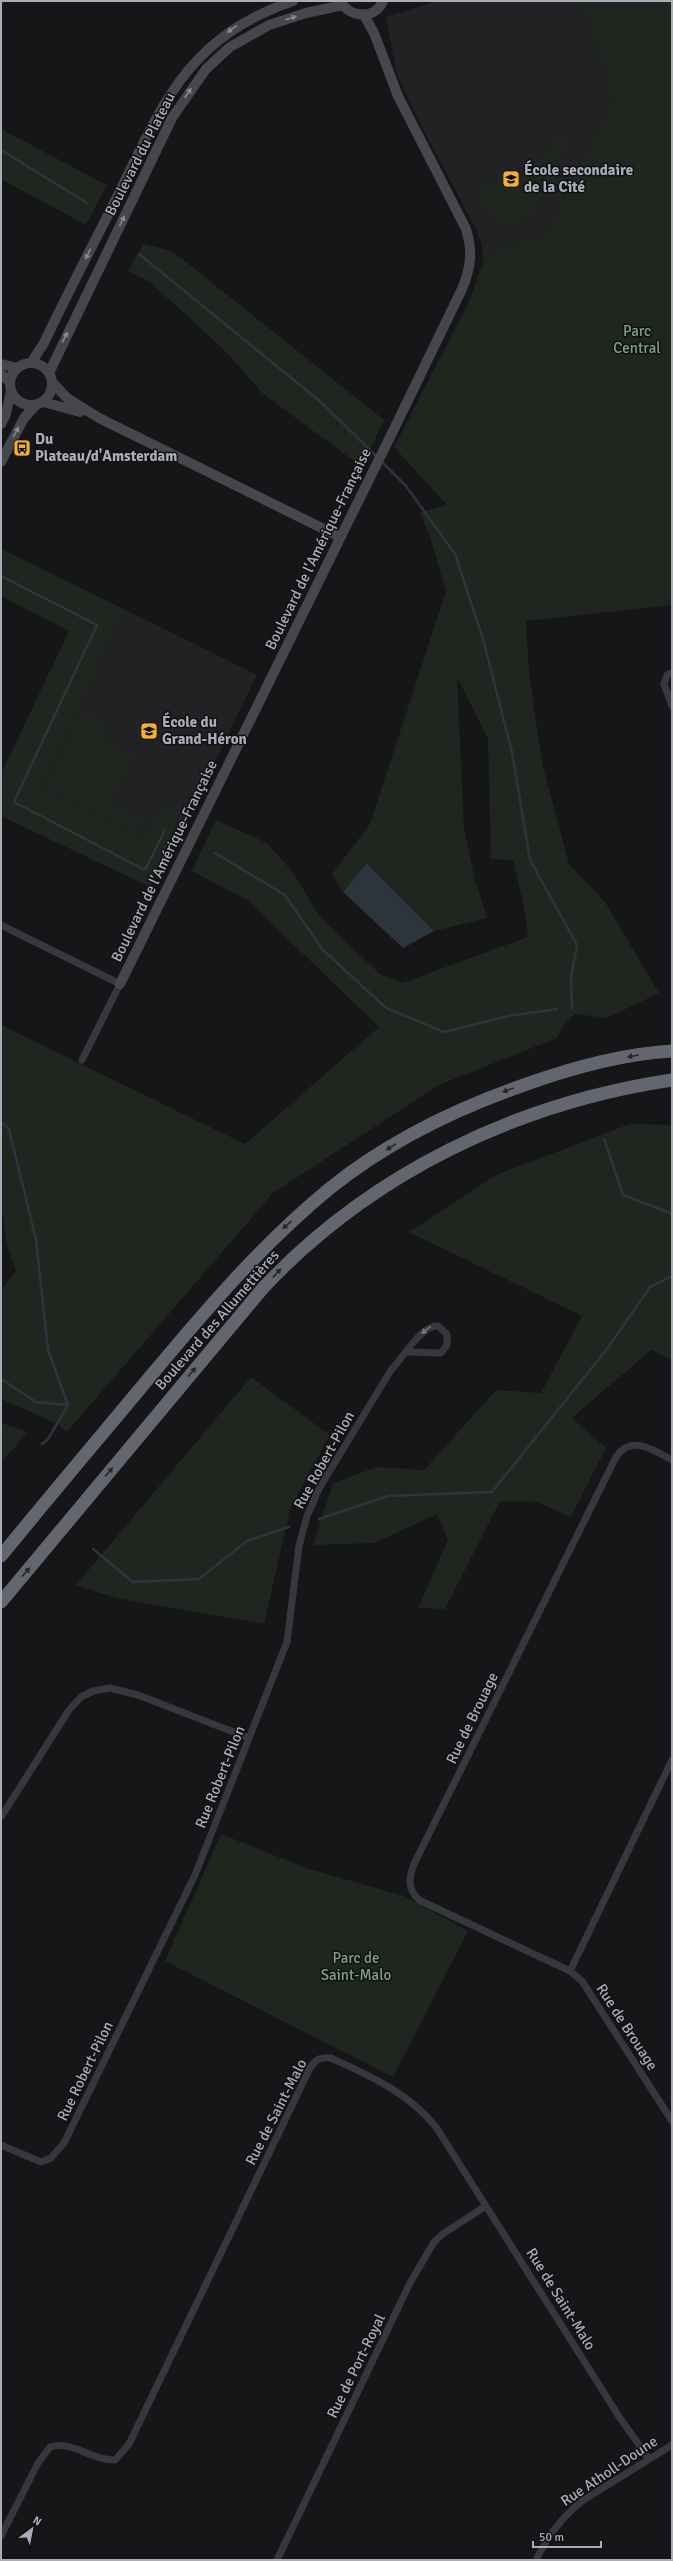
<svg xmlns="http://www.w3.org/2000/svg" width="673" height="2561" viewBox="0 0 673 2561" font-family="Signika,sans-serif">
<rect width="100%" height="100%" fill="#161618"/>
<!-- built -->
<path fill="#222225" d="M 437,1 L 582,1 L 611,100 L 544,237 L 502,246 L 483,263 L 482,245 L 476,229 L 423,129 L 397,75 L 386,17 Z
M 126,610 L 257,675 L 188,816 L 161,803 L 141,838 L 41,788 Z"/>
<!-- green -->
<path fill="#1e261f" d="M 582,1 L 672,1 L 672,605 L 526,621 L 529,673 L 542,763 L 569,864 L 605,902 L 659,993 L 607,1018 L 575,1014 L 562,1027 L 557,1038 L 439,1085 L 273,1193 L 67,1432 L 56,1423 L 1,1399 L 1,1290 L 16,1271 L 7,1245 L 1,1203 L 1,1025 L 245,1144 L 379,1027 L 247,900 L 192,871 L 216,820 L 267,843 L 292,871 L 320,917 L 380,974 L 402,983 L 528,937 L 524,907 L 513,860 L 491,859 L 488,739 L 457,677 L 464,827 L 474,876 L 487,918 L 434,931 L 368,863 L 343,892 L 332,874 L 370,824 L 446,591 L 430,537 L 420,512 L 447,505 L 394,447 L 469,302 L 483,263 L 502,246 L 544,237 L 611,100 Z
M 1,129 L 107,185 L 86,225 L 1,179 Z
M 559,134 L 569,139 L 565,153 L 534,216 L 508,224 L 487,215 L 475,194 L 481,185 L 519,179 L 549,149 Z
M 143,244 L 172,251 L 384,420 L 362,467 L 262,393 L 228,354 L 193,321 L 148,281 L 128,271 Z
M 1,549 L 126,610 L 41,788 L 141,838 L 161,803 L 188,816 L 150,887 L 1,816 L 1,774 L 69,631 L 1,596 Z
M 81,710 L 110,725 L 103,739 L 135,755 L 111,803 L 144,821 L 137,833 L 45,786 Z
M 630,1124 L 672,1125 L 672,1360 L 651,1350 L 572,1418 L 606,1448 L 571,1517 L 537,1502 L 500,1501 L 445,1609 L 418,1608 L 448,1540 L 437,1514 L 374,1543 L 313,1545 L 333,1483 L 377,1467 L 424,1470 L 496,1390 L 541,1393 L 582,1316 L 409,1232 L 496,1175 Z
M 251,1377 L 330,1435 L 290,1509 L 264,1624 L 116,1598 L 76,1585 Z
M 1,1423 L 28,1432 L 1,1463 Z
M 221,1834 L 306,1868 L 404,1896 L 468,1931 L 393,2077 L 165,1961 Z"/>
<!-- water -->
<path fill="#2c353c" d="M 367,863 L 434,931 L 403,948 L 343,892 Z"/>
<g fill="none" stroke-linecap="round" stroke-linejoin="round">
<!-- stream -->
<path stroke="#2c353c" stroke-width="2.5" d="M 1,150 L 87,203
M 139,254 L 322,403 L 377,457
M 381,461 L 406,486 L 455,554 L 483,639 L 512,752 L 530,860 L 577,945 L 571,977 L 572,1009
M 1,576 L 97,625 L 14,802 L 145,870 L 165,830
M 215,853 L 285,895 L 322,949 L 386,1008 L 444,1032 L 509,1016 L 557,1009
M 1,1122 L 9,1129 L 36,1240 L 48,1350 L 68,1405 L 48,1439 L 42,1444
M 604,1139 L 623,1195 L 670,1213 L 672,1216
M 1,1379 L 36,1402 L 68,1405
M 319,1519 L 388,1496 L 492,1492 L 607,1349 L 650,1287 L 672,1276
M 93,1549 L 133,1582 L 199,1579 L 247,1541 L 289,1527"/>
<!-- street -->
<path stroke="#37383d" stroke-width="7" d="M 672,673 L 667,675 L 664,684 L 672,706
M 1,925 L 120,984 L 82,1060
M 672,1460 C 653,1450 631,1434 616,1457 L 414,1864 C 409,1877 407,1889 419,1900 L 570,1971 L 582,1981 L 672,2121
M 1,1817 L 69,1710 L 81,1697 L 93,1691 L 110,1688 L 138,1695 L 249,1738
M 570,1971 L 672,1760
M 1,2145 L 41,2162 L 51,2158 L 64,2143 L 195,1875 L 287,1642 L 299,1546 L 307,1516 L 320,1487 L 391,1370 C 404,1357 421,1325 438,1326 L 447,1334 L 447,1345 L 441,1353 L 408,1352
M 1,2536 L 38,2463 L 50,2447 C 73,2440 92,2461 115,2460 L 129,2444 L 310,2068 C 316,2059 320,2057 331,2058 C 372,2077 406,2091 436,2127 L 620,2418 L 649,2459
M 277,2560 L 410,2283 L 434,2242 L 444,2233 L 486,2206
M 536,2560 C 548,2536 561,2518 582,2501 L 672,2445"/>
<!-- secondary -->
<path stroke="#45474d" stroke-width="10" d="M 340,1 C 350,18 375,20 383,1
M10 384a21 21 0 1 1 42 0a21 21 0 1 1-42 0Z
M 31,363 L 44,343 C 67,294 92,247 116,199 C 162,105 186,38 293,1
M 1,364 L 17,368
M 49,373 L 172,118 L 206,69 L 230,47 L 269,25 L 306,13 L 343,5
M 1,374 L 10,382
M 52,382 L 67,398 L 99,418 L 340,537
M 43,402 L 80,412
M 1,424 L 6,414 L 11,391
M 1,462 L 24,418 L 36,405
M 120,984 L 396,425 L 462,289 C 471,267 473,252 466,229 L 398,96 L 374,33 L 364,15"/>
<!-- highway -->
<path stroke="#63666e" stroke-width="13" d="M 1,1556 C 50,1496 100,1437 149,1378 C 205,1311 261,1245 329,1189 C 386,1143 455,1109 524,1085 C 571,1068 622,1054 672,1051
M 1,1602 L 263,1288 C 371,1173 517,1103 672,1080"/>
</g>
<!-- one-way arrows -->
<defs><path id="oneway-solid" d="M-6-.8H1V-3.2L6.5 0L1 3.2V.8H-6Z"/></defs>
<g fill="#858993">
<use href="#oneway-solid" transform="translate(291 18) rotate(-17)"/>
<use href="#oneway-solid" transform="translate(232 29) rotate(145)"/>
<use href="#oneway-solid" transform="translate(188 93) rotate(-57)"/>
<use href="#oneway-solid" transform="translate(122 221) rotate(-64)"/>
<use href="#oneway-solid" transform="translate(88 254) rotate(116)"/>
<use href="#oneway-solid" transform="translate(65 337) rotate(-64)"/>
<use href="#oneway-solid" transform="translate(16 432) rotate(-61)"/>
</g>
<g fill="#26262a">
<use href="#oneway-solid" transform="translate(633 1056) rotate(170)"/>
<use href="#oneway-solid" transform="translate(508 1090) rotate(160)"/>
<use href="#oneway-solid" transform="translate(391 1147) rotate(148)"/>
<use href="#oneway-solid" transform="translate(287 1225) rotate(139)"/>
<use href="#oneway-solid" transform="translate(277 1273) rotate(-47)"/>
<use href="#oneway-solid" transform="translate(192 1372) rotate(-50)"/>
<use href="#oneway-solid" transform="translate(109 1472) rotate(-50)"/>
<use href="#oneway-solid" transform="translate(26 1572) rotate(-50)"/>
</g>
<use fill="#757881" href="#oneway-solid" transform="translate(426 1330) rotate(143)"/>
<!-- icons -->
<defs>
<g id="school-square" transform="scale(0.9)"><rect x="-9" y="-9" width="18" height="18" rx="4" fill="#f2b134" stroke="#111113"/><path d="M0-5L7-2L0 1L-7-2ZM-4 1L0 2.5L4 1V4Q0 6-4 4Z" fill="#111"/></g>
<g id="bus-square" transform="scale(0.9)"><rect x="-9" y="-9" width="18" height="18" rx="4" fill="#f2b134" stroke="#111113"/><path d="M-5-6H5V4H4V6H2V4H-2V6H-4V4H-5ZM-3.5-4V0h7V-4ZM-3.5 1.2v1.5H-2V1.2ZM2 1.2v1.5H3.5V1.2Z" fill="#111"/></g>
</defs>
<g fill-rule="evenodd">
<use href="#school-square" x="511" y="179"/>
<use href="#bus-square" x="22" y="448"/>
<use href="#school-square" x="149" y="731"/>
</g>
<g text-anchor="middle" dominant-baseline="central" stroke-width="3" stroke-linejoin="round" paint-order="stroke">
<!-- street labels -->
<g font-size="15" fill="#a8adb8" stroke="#111113">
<text transform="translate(140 154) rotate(-63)">Boulevard du Plateau</text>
<text transform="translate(318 549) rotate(-64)">Boulevard de l'Amérique-Française</text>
<text transform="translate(164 861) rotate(-64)">Boulevard de l'Amérique-Française</text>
<text transform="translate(217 1320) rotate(-49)">Boulevard des Allumettières</text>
<text transform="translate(324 1460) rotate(-61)">Rue Robert-Pilon</text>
<text transform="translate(472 1718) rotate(-64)">Rue de Brouage</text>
<text transform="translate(220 1777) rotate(-68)">Rue Robert-Pilon</text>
<text transform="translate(627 2027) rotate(57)">Rue de Brouage</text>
<text transform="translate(85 2071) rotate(-64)">Rue Robert-Pilon</text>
<text transform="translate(276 2112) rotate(-63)">Rue de Saint-Malo</text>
<text transform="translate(561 2299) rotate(58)">Rue de Saint-Malo</text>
<text transform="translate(356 2366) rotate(-64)">Rue de Port-Royal</text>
<text transform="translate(609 2471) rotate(-34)">Rue Atholl-Doune</text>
</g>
<!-- poi labels -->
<g font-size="15" font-weight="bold" fill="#a8adb8" stroke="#111113" text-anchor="start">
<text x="524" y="170">École secondaire<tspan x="524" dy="17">de la Cité</tspan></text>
<text x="35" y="439">Du<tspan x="35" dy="17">Plateau/d'Amsterdam</tspan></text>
<text x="162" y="722">École du<tspan x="162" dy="17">Grand-Héron</tspan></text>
</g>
<!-- park labels -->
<g font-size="15" fill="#7fa381" stroke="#111113">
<text x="637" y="331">Parc<tspan x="637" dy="17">Central</tspan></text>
<text x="356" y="1958">Parc de<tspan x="356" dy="17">Saint-Malo</tspan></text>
</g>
</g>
<!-- border -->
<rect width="673" height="2561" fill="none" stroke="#a8adb8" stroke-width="4"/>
<!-- north arrow -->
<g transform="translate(32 2529) rotate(32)" stroke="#111113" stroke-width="3" paint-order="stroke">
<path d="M0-3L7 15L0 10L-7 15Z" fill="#a8adb8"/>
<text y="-6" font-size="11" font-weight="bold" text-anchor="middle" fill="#a8adb8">N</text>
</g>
<!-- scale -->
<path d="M533 2541v6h68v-6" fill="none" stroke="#a8adb8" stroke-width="2"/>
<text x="539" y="2541" font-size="12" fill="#a8adb8" stroke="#111113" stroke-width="3" paint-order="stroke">50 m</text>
</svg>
